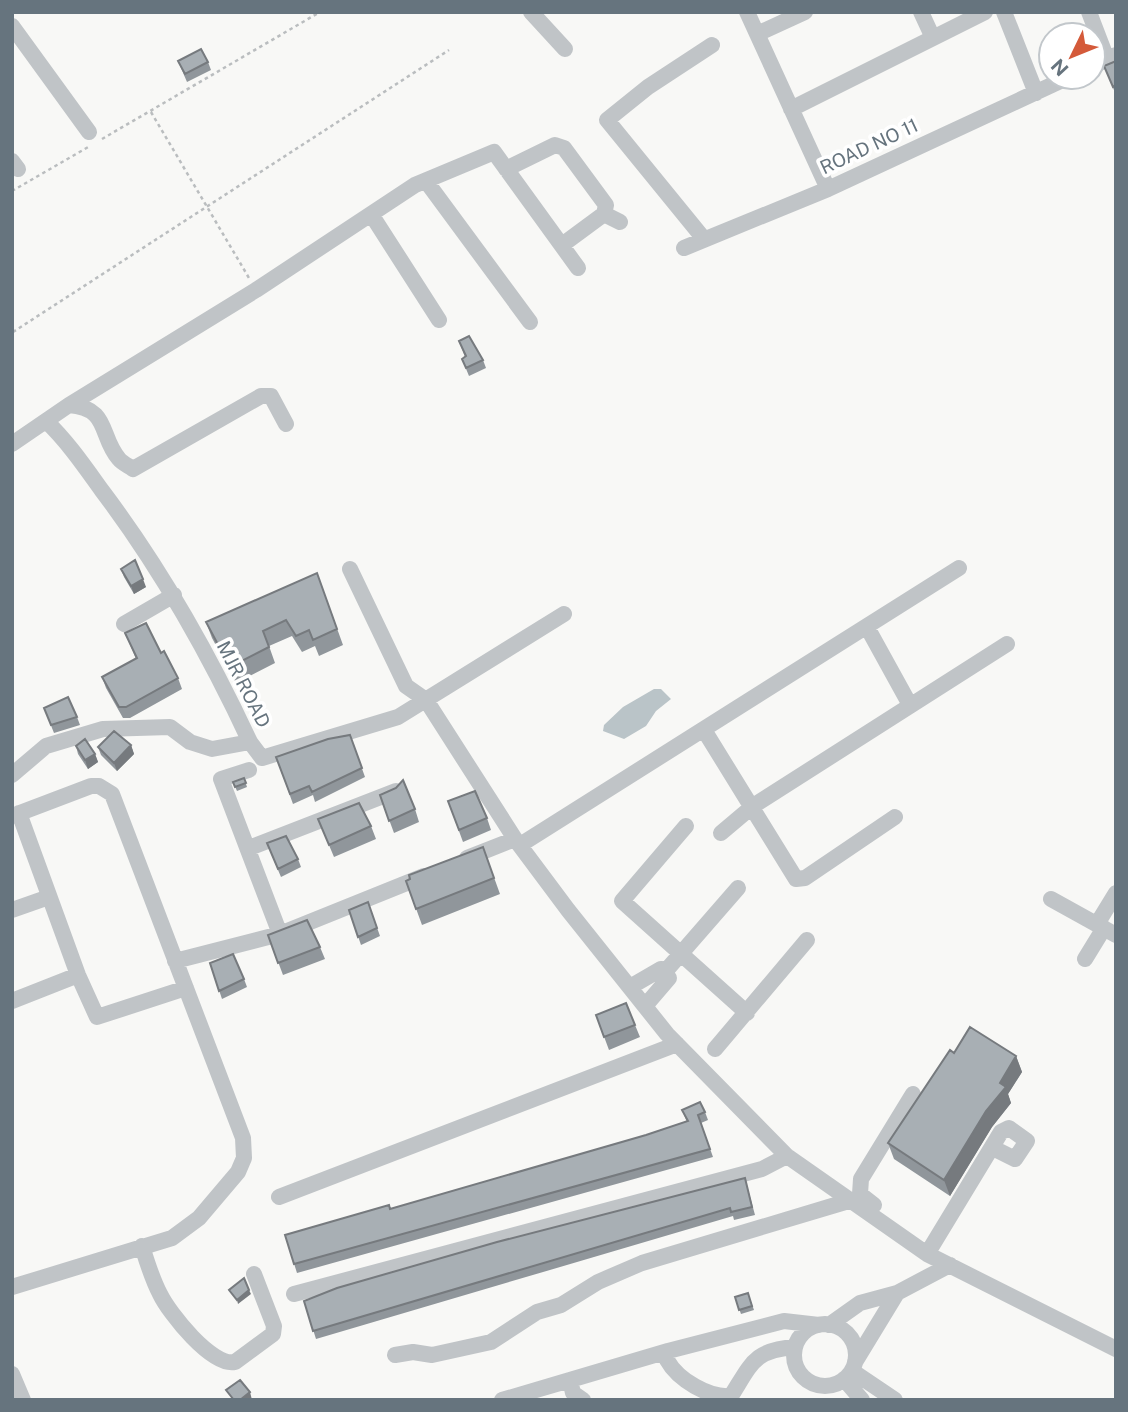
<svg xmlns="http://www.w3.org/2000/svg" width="1128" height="1412" viewBox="0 0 1128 1412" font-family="'Public Sans',sans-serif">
<rect width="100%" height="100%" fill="#f8f8f6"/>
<!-- water -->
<path fill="#bac4c8" d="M 654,689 L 661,689 L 671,699 L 656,711 L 646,726 L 624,739 L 603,731 L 604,725 L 623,707 Z"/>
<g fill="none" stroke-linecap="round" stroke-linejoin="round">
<!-- path -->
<path stroke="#babdbf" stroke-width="2.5" stroke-dasharray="3.5 3.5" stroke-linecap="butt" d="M 151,112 L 249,278
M 102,139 L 320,12
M 12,191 L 90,146
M 13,332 L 449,50"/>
<!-- minor -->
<path stroke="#c0c4c7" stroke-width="16" d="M 531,12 L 565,49
M 747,12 L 828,189
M 921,12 L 933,38
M 1004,12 L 1036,93
M 1089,12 L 1107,59
M 12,26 L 89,132
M 757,34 L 805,12
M 1093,66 L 1116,55
M 791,109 L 985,12
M 12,161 L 18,169
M 506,169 L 555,145 L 564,148 L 606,205 L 604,214 L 562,245
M 426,181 L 530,322
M 371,214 L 439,320
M 604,214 L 620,222
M 704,239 L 607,120 L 648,87 L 712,45
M 684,248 L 828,189 L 1069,77
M 69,405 C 110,408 99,436 119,459 C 122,463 129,466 133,469 L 261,396 L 271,396 L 286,424
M 46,421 C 68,442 85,467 103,492 C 161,569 209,654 250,742 L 262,758 L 398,717 L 564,614
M 12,444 L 69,405 L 256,290 L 415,185 L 494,152 L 578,268
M 350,569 L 406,686 L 426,700 L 515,839 L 568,910 L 667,1034 L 787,1156 L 927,1254 L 1116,1349
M 124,624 L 174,595
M 867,627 L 910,705
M 704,730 L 796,879 L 805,878 L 895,817
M 249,770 L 221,779 L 280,934
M 12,775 L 46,746 L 103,729 L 170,727 L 190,742 L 212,749 L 250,742
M 19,813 L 78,975 L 97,1017 L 186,988
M 12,816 L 91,786 L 99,786 L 112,794 L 243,1138 L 244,1158 L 238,1172 L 199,1218 L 172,1238 L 12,1287
M 686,826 L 622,901 L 747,1013
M 721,833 L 753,806 L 1007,644
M 520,845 L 959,568
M 249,848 L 396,791
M 467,858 L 515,839
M 1051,899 L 1116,935
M 12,910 L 49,897
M 1097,924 L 1116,893
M 1085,959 L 1104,928
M 175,961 L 280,934 L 424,876
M 664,973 L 738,888
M 630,987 L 661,969 L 669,978 L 645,1006
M 12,1001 L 78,975
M 715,1049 L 807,940
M 279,1197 L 677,1044
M 874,1205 L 860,1194 L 861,1179 L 913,1094
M 142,1246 C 147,1262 152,1279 160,1294 C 169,1313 212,1367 235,1362 L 273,1334 L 274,1326 L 254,1274
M 927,1254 L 1001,1132 L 1009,1128 L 1027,1141 L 1015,1159 L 993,1148
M 294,1294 L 762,1169 L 787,1156
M794 1355a31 31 0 1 1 62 0a31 31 0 1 1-62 0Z
M 829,1325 L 860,1303 L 897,1293 L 950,1265
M 795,1347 C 754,1350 752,1363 731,1396 C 709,1398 678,1380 667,1360 L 668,1351 L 784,1321 L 819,1325
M 395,1355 L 413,1352 L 432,1355 L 491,1342 L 537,1312 L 561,1305 L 598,1282 L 642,1263 L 852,1200
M 855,1362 L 897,1293
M 852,1371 L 895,1400
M 12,1374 L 23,1400
M 844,1379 L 862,1400
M 502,1400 L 570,1380
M 583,1400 L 573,1393 L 570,1380 L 668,1351"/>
</g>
<!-- wall -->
<path fill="#90969b" d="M 178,61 L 208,62 L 211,70 L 187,82 Z
M 1116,61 L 1116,95 L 1104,66 Z
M 459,341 L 483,360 L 486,368 L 469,376 L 462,359 L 465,357 Z
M 121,569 L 146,587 L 134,594 L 124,577 Z
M 317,573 L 343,645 L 319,656 L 315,646 L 302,652 L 292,636 L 269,646 L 275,663 L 236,683 L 212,638 L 206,622 Z
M 125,633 L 161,653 L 178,678 L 182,689 L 130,718 L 123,718 L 106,688 L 102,677 L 136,659 Z
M 44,708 L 77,717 L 80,725 L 54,733 Z
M 350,735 L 365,777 L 315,802 L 313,795 L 293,804 L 276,757 Z
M 131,745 L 134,754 L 117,771 L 101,755 L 98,747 Z
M 76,746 L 95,754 L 98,762 L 88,769 L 78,754 Z
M 244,778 L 247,787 L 237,791 L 233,782 Z
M 380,795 L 415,809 L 419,822 L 394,833 Z
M 448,801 L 487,818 L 491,830 L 463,842 Z
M 318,819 L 371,826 L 376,839 L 334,857 Z
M 483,847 L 500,894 L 422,925 L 406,881 Z
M 270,851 L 298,859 L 301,867 L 281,877 Z
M 368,902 L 380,936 L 361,945 L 349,910 Z
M 268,935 L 320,947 L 325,959 L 283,975 Z
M 210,963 L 244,979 L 247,987 L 222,999 Z
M 596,1015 L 635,1025 L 640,1037 L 609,1050 Z
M 1016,1056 L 1022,1072 L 1008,1094 L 1011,1103 L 992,1127 L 950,1196 L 894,1159 L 888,1143 Z
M 682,1110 L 705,1112 L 708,1120 L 701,1123 L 713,1157 L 297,1273 L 285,1235 L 390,1209 L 646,1135 L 687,1122 Z
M 745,1178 L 755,1215 L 734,1220 L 733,1216 L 316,1339 L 304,1301 Z
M 748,1293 L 754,1310 L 741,1314 L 735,1297 Z"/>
<!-- shaded-wall -->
<path fill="#767a7e" d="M 143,579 L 146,587 L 134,594 L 131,586 Z
M 131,745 L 134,754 L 117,771 L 114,763 Z
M 95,754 L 98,762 L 88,769 L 85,760 Z
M 1016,1056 L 1022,1072 L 1008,1094 L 1011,1103 L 992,1127 L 950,1196 L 944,1180 L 1000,1083 Z
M 249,1290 L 251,1294 L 238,1304 L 237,1300 Z
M 250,1392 L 252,1400 L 240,1400 Z"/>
<!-- building -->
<path fill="#a8afb4" stroke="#767a7e" stroke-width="2" d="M 201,49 L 208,62 L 185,74 L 178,61 Z
M 1116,61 L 1116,85 L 1113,87 L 1104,66 Z
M 469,336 L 483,360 L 466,368 L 462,359 L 466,356 L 459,341 Z
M 135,560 L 143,579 L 131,586 L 121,569 Z
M 317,573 L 337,629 L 313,640 L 309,630 L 296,636 L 286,620 L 263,631 L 269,647 L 230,667 L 206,622 Z
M 146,623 L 161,653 L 164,651 L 178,678 L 126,707 L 119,707 L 102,677 L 137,658 L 125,633 Z
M 68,697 L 77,717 L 51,725 L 44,708 Z
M 114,731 L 131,745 L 114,763 L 98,747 Z
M 350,735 L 362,768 L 312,792 L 309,786 L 290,794 L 276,757 L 328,739 Z
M 85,739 L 95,754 L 85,760 L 76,746 Z
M 244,778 L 246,783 L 235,787 L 233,782 Z
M 403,780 L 415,809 L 389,821 L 380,795 L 396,788 Z
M 475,791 L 487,818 L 459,830 L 448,801 Z
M 359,803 L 371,826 L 329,845 L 318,819 Z
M 286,836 L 298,859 L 278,869 L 267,843 Z
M 483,847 L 494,878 L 416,909 L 406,881 L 410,879 L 409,875 Z
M 368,902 L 377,928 L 358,937 L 349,910 Z
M 307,920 L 320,947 L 278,963 L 268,935 Z
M 233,954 L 244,979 L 219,991 L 210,963 Z
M 626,1003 L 635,1025 L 604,1037 L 596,1015 Z
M 970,1027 L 1016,1056 L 1000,1083 L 1006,1087 L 986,1111 L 944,1180 L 888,1143 L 950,1050 L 954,1053 Z
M 700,1102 L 705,1112 L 698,1115 L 710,1149 L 294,1264 L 285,1235 L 389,1205 L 390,1209 L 646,1135 L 688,1121 L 682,1110 Z
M 745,1178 L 752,1207 L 731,1212 L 730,1208 L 313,1331 L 304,1301 L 337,1288 L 497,1242 Z
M 244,1278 L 249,1290 L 237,1300 L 229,1290 Z
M 748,1293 L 752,1306 L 739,1310 L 735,1297 Z
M 240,1380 L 250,1392 L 240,1400 L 234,1400 L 226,1390 Z"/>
<g text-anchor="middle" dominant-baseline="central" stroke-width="7" stroke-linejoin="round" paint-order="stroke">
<!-- street labels -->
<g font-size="19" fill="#66747e" stroke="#fff">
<text transform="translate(869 146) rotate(-25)">ROAD NO 11</text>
<text transform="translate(244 684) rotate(63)">MJR ROAD</text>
</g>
</g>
<!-- border -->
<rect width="1128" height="1412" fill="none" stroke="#66747e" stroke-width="28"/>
<!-- north arrow -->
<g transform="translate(1072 56) rotate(227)"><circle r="33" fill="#ffffff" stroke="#c2c7cb" stroke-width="2"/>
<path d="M0-5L12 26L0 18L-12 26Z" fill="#d45a3a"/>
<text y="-10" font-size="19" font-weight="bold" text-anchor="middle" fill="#66747e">N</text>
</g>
</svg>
